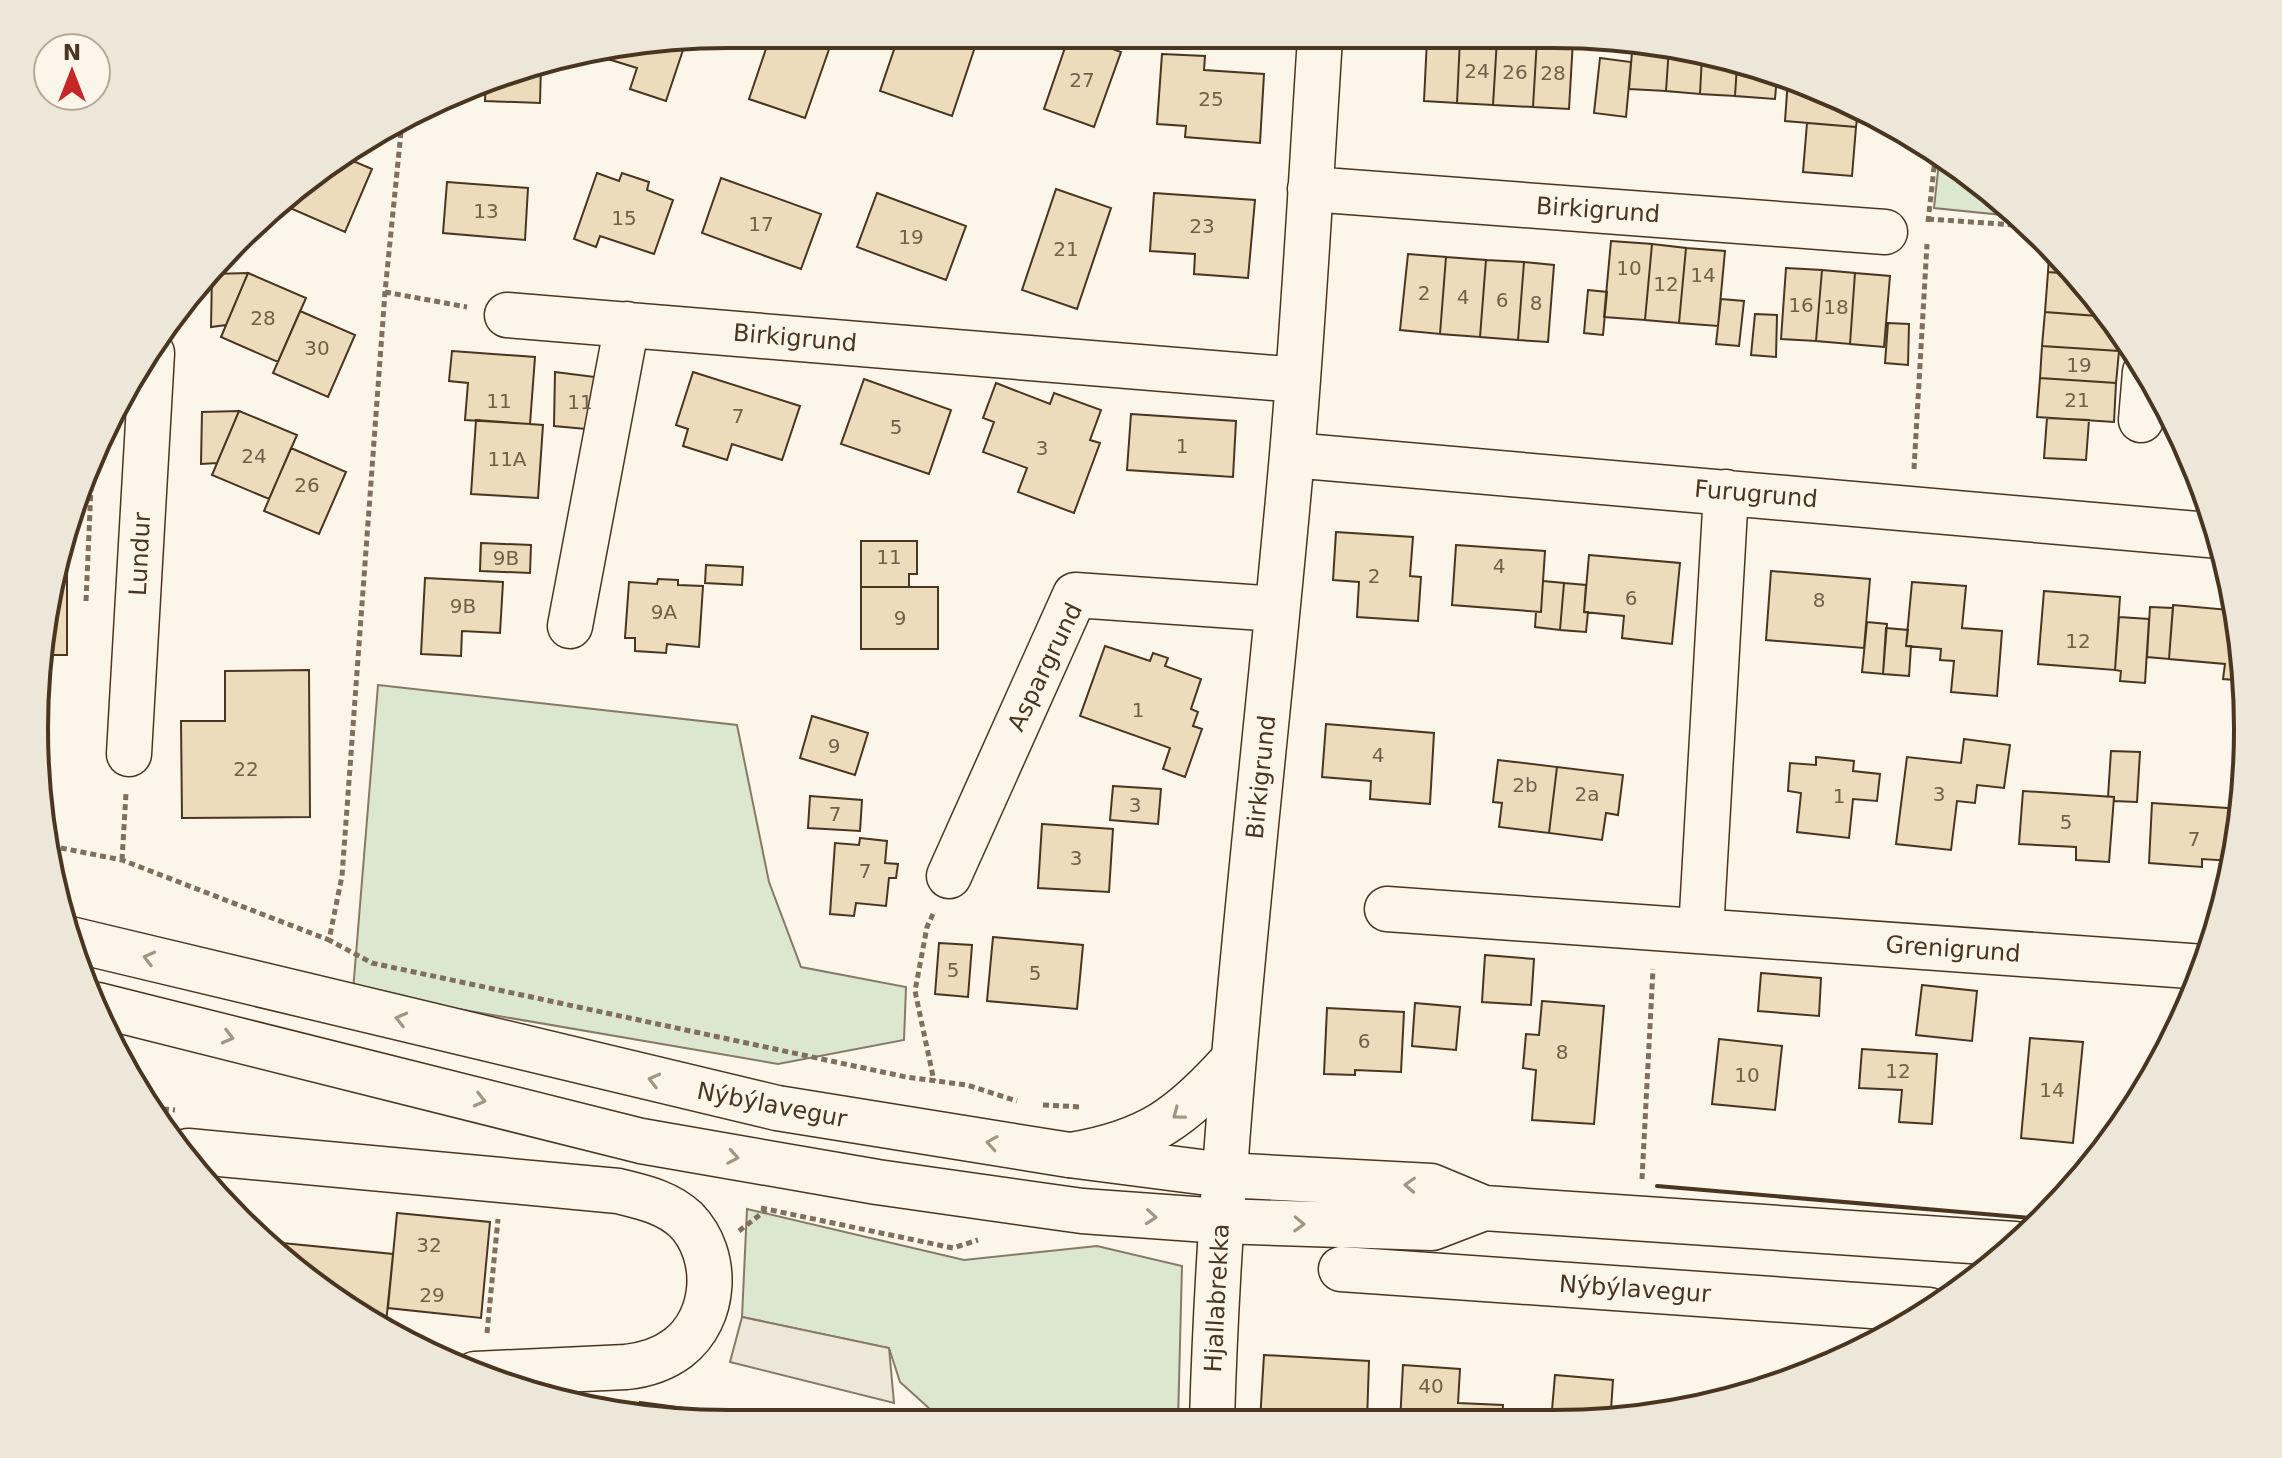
<svg xmlns="http://www.w3.org/2000/svg" width="2282" height="1458" viewBox="0 0 2282 1458" font-family="'DejaVu Sans',sans-serif">
<rect width="100%" height="100%" fill="#fbf6e9"/>
<!-- green -->
<path fill="#dce7d0" stroke="#887966" stroke-width="2" d="M 1939,162 L 2011,206 L 2013,216 L 1934,208 Z
M 378,685 L 737,725 L 769,882 L 801,967 L 906,987 L 904,1040 L 778,1064 L 353,991 Z
M 747,1209 L 964,1260 L 1097,1246 L 1182,1266 L 1178,1421 L 942,1420 L 900,1382 L 889,1348 L 742,1317 Z"/>
<!-- parking -->
<path fill="#ede7d9" stroke="#887966" stroke-width="2" d="M 742,1317 L 889,1348 L 894,1403 L 730,1362 Z"/>
<!-- building -->
<path fill="#ecdcbc" stroke="#4a3520" stroke-width="2" d="M 771,34 L 834,35 L 805,118 L 749,99 Z
M 899,35 L 949,35 L 976,44 L 952,116 L 880,91 Z
M 1069,36 L 1077,36 L 1121,52 L 1094,127 L 1044,109 Z
M 1427,39 L 1460,39 L 1457,103 L 1424,101 Z
M 1460,39 L 1497,39 L 1493,105 L 1457,103 Z
M 1497,39 L 1537,39 L 1533,107 L 1493,105 Z
M 1537,39 L 1573,40 L 1569,109 L 1533,107 Z
M 1633,40 L 1644,40 L 1669,47 L 1666,91 L 1629,89 Z
M 686,41 L 666,101 L 630,89 L 637,68 L 598,56 Z
M 1669,47 L 1702,56 L 1700,94 L 1666,91 Z
M 1162,54 L 1205,56 L 1204,70 L 1264,74 L 1260,143 L 1185,137 L 1186,126 L 1157,124 Z
M 1702,56 L 1737,65 L 1735,96 L 1700,94 Z
M 1600,58 L 1631,62 L 1626,117 L 1594,113 Z
M 541,65 L 540,103 L 485,101 L 486,81 L 506,71 Z
M 1737,65 L 1777,76 L 1775,99 L 1735,96 Z
M 1788,79 L 1819,87 L 1858,111 L 1856,127 L 1785,121 Z
M 1807,123 L 1856,127 L 1852,176 L 1803,172 Z
M 339,155 L 372,169 L 345,232 L 290,208 L 296,195 Z
M 597,173 L 619,181 L 622,173 L 649,182 L 647,190 L 673,200 L 654,254 L 600,236 L 596,247 L 574,239 Z
M 721,178 L 821,214 L 801,269 L 702,233 Z
M 447,182 L 528,188 L 525,240 L 443,233 Z
M 1056,189 L 1111,208 L 1077,309 L 1022,290 Z
M 877,193 L 966,226 L 946,280 L 857,247 Z
M 1154,193 L 1255,200 L 1248,278 L 1194,274 L 1195,254 L 1150,251 Z
M 1611,241 L 1652,244 L 1645,320 L 1604,317 Z
M 1652,244 L 1686,248 L 1679,323 L 1645,320 Z
M 1686,248 L 1725,251 L 1718,326 L 1679,323 Z
M 1408,254 L 1446,257 L 1440,334 L 1400,330 Z
M 2049,256 L 2058,256 L 2075,274 L 2048,272 Z
M 1446,257 L 1486,260 L 1480,337 L 1440,334 Z
M 1486,260 L 1524,262 L 1518,340 L 1480,337 Z
M 1524,262 L 1554,265 L 1548,342 L 1518,340 Z
M 1786,268 L 1822,270 L 1816,341 L 1781,339 Z
M 1822,270 L 1855,273 L 1850,344 L 1816,341 Z
M 2048,272 L 2075,274 L 2111,317 L 2045,312 Z
M 248,273 L 226,325 L 211,327 L 212,274 Z
M 248,273 L 306,298 L 278,362 L 221,337 Z
M 1855,273 L 1890,276 L 1884,347 L 1850,344 Z
M 1588,290 L 1607,292 L 1603,335 L 1584,333 Z
M 1721,299 L 1744,301 L 1739,346 L 1716,344 Z
M 300,311 L 355,335 L 328,397 L 273,373 Z
M 2045,312 L 2111,317 L 2120,331 L 2119,351 L 2042,346 Z
M 1755,314 L 1777,315 L 1776,357 L 1751,355 Z
M 1888,323 L 1909,324 L 1908,365 L 1885,363 Z
M 2042,346 L 2119,351 L 2116,383 L 2040,378 Z
M 452,351 L 535,357 L 530,424 L 465,420 L 468,383 L 449,381 Z
M 555,372 L 611,379 L 597,430 L 554,426 Z
M 693,372 L 800,406 L 782,460 L 732,444 L 727,460 L 683,446 L 688,429 L 676,425 Z
M 2040,378 L 2116,383 L 2114,422 L 2037,417 Z
M 864,379 L 951,410 L 929,474 L 841,444 Z
M 996,383 L 1050,404 L 1054,393 L 1101,410 L 1090,440 L 1100,443 L 1074,513 L 1018,492 L 1027,468 L 983,452 L 994,422 L 983,418 Z
M 239,411 L 217,463 L 201,464 L 202,412 Z
M 239,411 L 297,435 L 269,499 L 212,475 Z
M 1131,414 L 1236,421 L 1233,477 L 1127,470 Z
M 2047,418 L 2089,420 L 2086,460 L 2044,458 Z
M 476,420 L 543,425 L 538,498 L 471,494 Z
M 291,448 L 346,472 L 319,534 L 264,511 Z
M 1336,532 L 1413,537 L 1410,576 L 1421,577 L 1418,621 L 1357,617 L 1359,582 L 1333,580 Z
M 861,541 L 917,541 L 917,574 L 909,574 L 909,587 L 861,587 Z
M 481,543 L 531,545 L 530,573 L 480,571 Z
M 1456,545 L 1545,551 L 1541,612 L 1452,605 Z
M 1589,555 L 1680,563 L 1672,644 L 1622,638 L 1624,616 L 1584,612 Z
M 706,565 L 743,567 L 742,585 L 705,583 Z
M 58,569 L 67,569 L 67,655 L 41,655 Z
M 1771,571 L 1870,579 L 1864,648 L 1766,640 Z
M 425,578 L 503,582 L 500,633 L 462,631 L 461,656 L 421,654 Z
M 658,579 L 678,580 L 678,585 L 703,586 L 699,647 L 667,644 L 666,653 L 635,651 L 635,638 L 625,638 L 629,582 L 657,584 Z
M 1543,581 L 1564,583 L 1560,630 L 1535,627 L 1536,612 L 1541,612 Z
M 1912,582 L 1966,586 L 1962,628 L 2002,631 L 1997,696 L 1951,692 L 1954,661 L 1940,660 L 1941,649 L 1906,646 Z
M 1564,583 L 1586,585 L 1584,612 L 1588,612 L 1586,632 L 1560,630 Z
M 861,587 L 938,587 L 938,649 L 861,649 Z
M 2044,591 L 2120,597 L 2115,670 L 2038,664 Z
M 2173,605 L 2229,610 L 2229,605 L 2234,606 L 2246,681 L 2223,679 L 2225,664 L 2169,659 Z
M 2150,607 L 2173,608 L 2169,659 L 2147,657 Z
M 2119,617 L 2149,619 L 2145,683 L 2120,681 L 2121,671 L 2115,670 Z
M 1867,622 L 1887,624 L 1883,674 L 1862,672 Z
M 1886,628 L 1908,630 L 1906,646 L 1911,646 L 1909,676 L 1883,674 Z
M 1105,646 L 1150,661 L 1153,653 L 1168,658 L 1165,666 L 1201,679 L 1191,709 L 1198,712 L 1193,726 L 1202,729 L 1185,777 L 1163,769 L 1170,748 L 1080,716 Z
M 309,670 L 310,817 L 182,818 L 181,721 L 225,721 L 225,671 Z
M 812,716 L 868,733 L 855,775 L 800,758 Z
M 1326,724 L 1434,733 L 1430,804 L 1370,799 L 1371,781 L 1322,777 Z
M 1964,739 L 2010,745 L 2004,788 L 1977,785 L 1975,803 L 1957,801 L 1951,850 L 1896,844 L 1907,757 L 1961,763 Z
M 2111,751 L 2140,752 L 2137,802 L 2114,801 L 2114,797 L 2108,797 Z
M 1816,757 L 1854,761 L 1853,771 L 1880,774 L 1877,801 L 1853,799 L 1849,838 L 1797,832 L 1801,793 L 1788,791 L 1790,763 L 1816,765 Z
M 1498,760 L 1557,767 L 1549,833 L 1499,827 L 1502,803 L 1493,802 Z
M 1557,767 L 1623,775 L 1618,815 L 1606,813 L 1602,840 L 1549,833 Z
M 1113,786 L 1161,789 L 1158,824 L 1110,820 Z
M 2023,791 L 2114,797 L 2109,862 L 2076,860 L 2076,847 L 2019,844 Z
M 810,796 L 862,800 L 860,831 L 808,828 Z
M 2152,803 L 2242,809 L 2232,861 L 2202,859 L 2202,867 L 2149,863 Z
M 1042,824 L 1113,829 L 1109,892 L 1038,888 Z
M 860,838 L 887,841 L 885,863 L 898,864 L 896,878 L 889,878 L 886,906 L 856,903 L 854,916 L 830,914 L 835,843 L 859,845 Z
M 993,937 L 1083,945 L 1077,1009 L 987,1001 Z
M 939,943 L 972,945 L 968,997 L 935,994 Z
M 1485,955 L 1534,959 L 1531,1005 L 1482,1002 Z
M 1761,973 L 1821,978 L 1819,1016 L 1758,1011 Z
M 1922,985 L 1977,991 L 1972,1041 L 1916,1035 Z
M 1542,1001 L 1604,1006 L 1594,1124 L 1532,1120 L 1536,1070 L 1523,1068 L 1526,1034 L 1539,1035 Z
M 1415,1003 L 1460,1007 L 1456,1050 L 1412,1046 Z
M 1327,1008 L 1404,1012 L 1401,1072 L 1355,1070 L 1355,1075 L 1324,1074 Z
M 2030,1038 L 2083,1042 L 2073,1143 L 2021,1138 Z
M 1719,1039 L 1782,1046 L 1775,1110 L 1712,1104 Z
M 1862,1049 L 1937,1054 L 1932,1124 L 1899,1122 L 1902,1090 L 1859,1088 Z
M 397,1213 L 490,1222 L 481,1318 L 388,1308 Z
M 262,1241 L 393,1254 L 386,1323 L 271,1252 Z
M 1264,1355 L 1369,1361 L 1367,1421 L 1260,1421 Z
M 1403,1365 L 1460,1369 L 1458,1403 L 1503,1405 L 1502,1422 L 1400,1422 Z
M 1555,1375 L 1613,1380 L 1611,1410 L 1653,1413 L 1598,1423 L 1551,1422 Z
M 640,1402 L 765,1419 L 639,1418 Z
M 1503,1411 L 1539,1414 L 1539,1422 L 1502,1422 Z"/>
<g fill="none" stroke-linecap="round" stroke-linejoin="round">
<!-- minor casing -->
<g stroke="#4a3520" stroke-width="47">
<path id="minor" d="M 1310,189 L 1885,232
M 507,315 L 1298,380
M 2141,420 L 2145,372
M 1292,455 L 2220,536
M 570,626 L 627,324
M 129,754 L 152,353
M 949,876 L 1075,595 L 1277,609
M 1387,909 L 2204,967
M 1701,931 L 1726,492
M 188,1151 L 618,1191 C 642,1197 667,1202 686,1220 C 720,1255 717,1318 678,1348 C 662,1360 645,1365 626,1367 L 475,1374
M 1071,1155 C 1149,1142 1182,1117 1233,1060
M 1341,1269 L 1929,1310
M 1212,1421 C 1221,1098 1264,777 1292,455 C 1304,316 1311,177 1320,38"/>
</g>
<!-- major casing -->
<g stroke="#4a3520" stroke-width="47">
<path id="major" d="M 70,939 L 777,1108 L 1069,1155 L 1224,1175 L 1431,1186 L 1484,1208 L 2015,1244
M 98,1005 L 641,1141 L 877,1182 L 1082,1211 L 1221,1221 L 1432,1228 L 1484,1208"/>
</g>
<!-- path -->
<path stroke="#7f6f5c" stroke-width="5" stroke-dasharray="6 4" stroke-linecap="butt" d="M 402,122 L 385,292 L 342,876 L 329,940 L 372,963 L 906,1077 L 967,1085 L 1017,1101
M 1928,219 L 2030,226
M 1928,222 L 1935,159
M 385,292 L 467,307
M 1914,469 L 1927,244
M 86,601 L 92,465
M 51,846 L 122,860 L 329,940
M 122,860 L 126,793
M 933,914 L 927,927 L 915,991 L 934,1081
M 1043,1105 L 1081,1107
M 153,1108 L 175,1110
M 1642,1179 L 1653,969
M 761,1208 L 953,1248 L 978,1240
M 739,1231 L 766,1210
M 487,1333 L 498,1219"/>
<!-- minor -->
<use href="#minor" stroke="#fbf6e9" stroke-width="44"/>
<!-- major -->
<use href="#major" stroke="#fbf6e9" stroke-width="44"/>
<!-- wall -->
<path stroke="#4a3520" stroke-width="4" d="M 1657,1186 L 2042,1219"/>
</g>
<!-- one-way arrows -->
<defs><path id="oneway-chevron" d="M-2-3.5L2.5 0L-2 3.5" fill="none" stroke-width="1.6" stroke-linecap="round" stroke-linejoin="round" transform="scale(2)"/></defs>
<g stroke="#a29684">
<use href="#oneway-chevron" transform="translate(149 958) rotate(-166)"/>
<use href="#oneway-chevron" transform="translate(401 1019) rotate(-166)"/>
<use href="#oneway-chevron" transform="translate(228 1037) rotate(14)"/>
<use href="#oneway-chevron" transform="translate(654 1080) rotate(-166)"/>
<use href="#oneway-chevron" transform="translate(480 1100) rotate(14)"/>
<use href="#oneway-chevron" transform="translate(1178 1114) rotate(143)"/>
<use href="#oneway-chevron" transform="translate(992 1143) rotate(-171)"/>
<use href="#oneway-chevron" transform="translate(733 1157) rotate(10)"/>
<use href="#oneway-chevron" transform="translate(1410 1185) rotate(-177)"/>
<use href="#oneway-chevron" transform="translate(1151 1217) rotate(5)"/>
<use href="#oneway-chevron" transform="translate(1299 1224) rotate(2)"/>
</g>
<g text-anchor="middle" dominant-baseline="central" stroke-width="6" stroke-linejoin="round" paint-order="stroke">
<!-- number labels -->
<g font-size="20" fill="#725f47">
<text x="1477" y="71">24</text>
<text x="1515" y="72">26</text>
<text x="1553" y="73">28</text>
<text x="1082" y="80">27</text>
<text x="1211" y="99">25</text>
<text x="486" y="211">13</text>
<text x="624" y="218">15</text>
<text x="761" y="224">17</text>
<text x="1202" y="226">23</text>
<text x="911" y="237">19</text>
<text x="1066" y="249">21</text>
<text x="1629" y="268">10</text>
<text x="1703" y="275">14</text>
<text x="1666" y="284">12</text>
<text x="1424" y="293">2</text>
<text x="1463" y="297">4</text>
<text x="1502" y="300">6</text>
<text x="1536" y="303">8</text>
<text x="1801" y="305">16</text>
<text x="1836" y="307">18</text>
<text x="263" y="318">28</text>
<text x="317" y="348">30</text>
<text x="2079" y="365">19</text>
<text x="2077" y="400">21</text>
<text x="499" y="401">11</text>
<text x="580" y="402">11</text>
<text x="738" y="416">7</text>
<text x="896" y="427">5</text>
<text x="1182" y="446">1</text>
<text x="1042" y="448">3</text>
<text x="254" y="456">24</text>
<text x="507" y="459">11A</text>
<text x="307" y="485">26</text>
<text x="889" y="557">11</text>
<text x="506" y="558">9B</text>
<text x="1499" y="566">4</text>
<text x="1374" y="576">2</text>
<text x="1631" y="598">6</text>
<text x="1819" y="600">8</text>
<text x="463" y="606">9B</text>
<text x="664" y="612">9A</text>
<text x="900" y="618">9</text>
<text x="2078" y="641">12</text>
<text x="1138" y="710">1</text>
<text x="834" y="746">9</text>
<text x="1378" y="755">4</text>
<text x="246" y="769">22</text>
<text x="1525" y="785">2b</text>
<text x="1587" y="794">2a</text>
<text x="1939" y="794">3</text>
<text x="1839" y="796">1</text>
<text x="1135" y="805">3</text>
<text x="835" y="814">7</text>
<text x="2066" y="822">5</text>
<text x="2194" y="839">7</text>
<text x="1076" y="858">3</text>
<text x="865" y="871">7</text>
<text x="953" y="970">5</text>
<text x="1035" y="973">5</text>
<text x="1364" y="1041">6</text>
<text x="1562" y="1052">8</text>
<text x="1898" y="1071">12</text>
<text x="1747" y="1075">10</text>
<text x="2052" y="1090">14</text>
<text x="429" y="1245">32</text>
<text x="432" y="1295">29</text>
<text x="1431" y="1386">40</text>
</g>
<!-- street labels -->
<g font-size="24" fill="#4a3520" stroke="#fbf6e9">
<text transform="translate(1598 210) rotate(4)">Birkigrund</text>
<text transform="translate(795 338) rotate(5)">Birkigrund</text>
<text transform="translate(1756 494) rotate(5)">Furugrund</text>
<text transform="translate(140 554) rotate(-87)">Lundur</text>
<text transform="translate(1045 667) rotate(-64)">Aspargrund</text>
<text transform="translate(1261 777) rotate(-84)">Birkigrund</text>
<text transform="translate(1953 949) rotate(4)">Grenigrund</text>
<text transform="translate(772 1105) rotate(11)">Nýbýlavegur</text>
<text transform="translate(1635 1289) rotate(4)">Nýbýlavegur</text>
<text transform="translate(1217 1298) rotate(-87)">Hjallabrekka</text>
</g>
</g>
<!-- crop -->
<path d="M0 0H2282V1458H0ZM729 48H1553A681 681 0 0 1 2234 729V729A681 681 0 0 1 1553 1410H729A681 681 0 0 1 48 729V729A681 681 0 0 1 729 48Z" fill="#ede7d9" fill-rule="evenodd"/>
<path fill="none" stroke="#4a3520" stroke-width="4" d="M729 48H1553A681 681 0 0 1 2234 729V729A681 681 0 0 1 1553 1410H729A681 681 0 0 1 48 729V729A681 681 0 0 1 729 48Z"/>
<!-- north arrow -->
<g transform="translate(72 72)"><circle r="38" fill="#fbf6e9" stroke="#b4a999" stroke-width="2"/>
<path d="M0-6L14 30L0 20L-14 30Z" fill="#c62828"/>
<text y="-12" font-size="22" font-weight="bold" text-anchor="middle" fill="#4a3520">N</text>
</g>
</svg>
